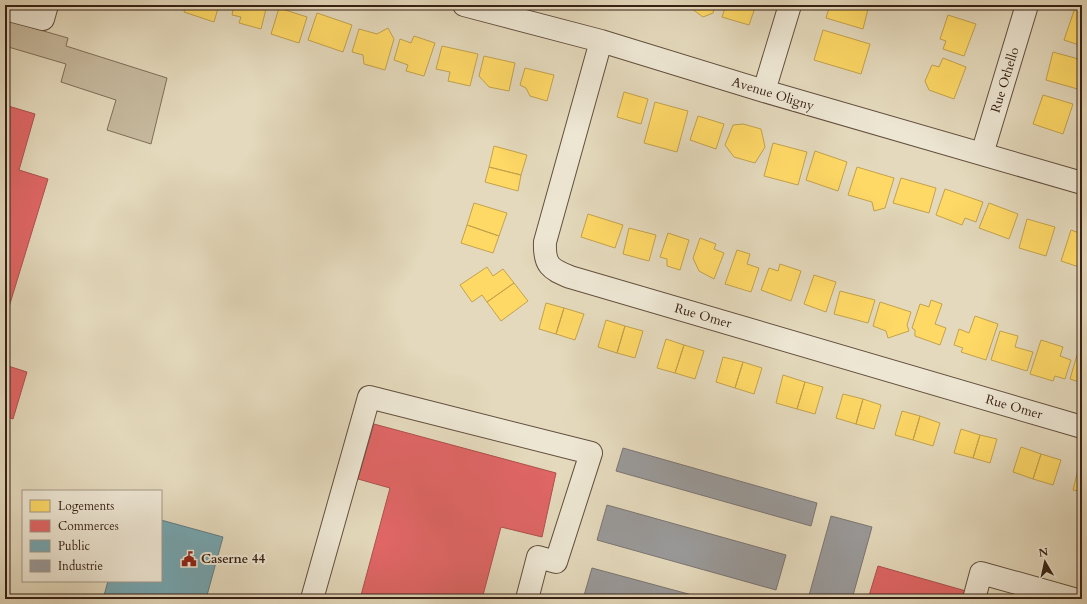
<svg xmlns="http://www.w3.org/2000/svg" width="1087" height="604" viewBox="0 0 1087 604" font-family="Cardo,serif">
<rect width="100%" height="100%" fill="#e4d9bc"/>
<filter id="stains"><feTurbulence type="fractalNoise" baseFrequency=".005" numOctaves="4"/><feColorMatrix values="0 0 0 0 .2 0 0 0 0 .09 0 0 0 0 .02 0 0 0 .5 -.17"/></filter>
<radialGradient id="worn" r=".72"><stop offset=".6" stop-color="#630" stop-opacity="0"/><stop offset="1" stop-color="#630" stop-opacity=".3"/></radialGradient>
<!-- green -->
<path fill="#c7ba9f" stroke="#7f6e5a" d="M 5,20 L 68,38 L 66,46 L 167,78 L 151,144 L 107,130 L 116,100 L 61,82 L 66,64 L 5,46 Z"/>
<!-- homes -->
<path fill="#ffd966" stroke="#c3a24d" d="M 186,5 L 219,5 L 214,22 L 184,12 Z
M 234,5 L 267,5 L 261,29 L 239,23 L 241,17 L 232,15 Z
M 687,5 L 715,5 L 713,13 L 703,17 Z
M 726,5 L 756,5 L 749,25 L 722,17 Z
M 830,5 L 869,5 L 863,29 L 826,18 Z
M 961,5 L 976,5 L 975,9 Z
M 1076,5 L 1082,7 L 1082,46 L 1064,40 Z
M 279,8 L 307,17 L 299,43 L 271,34 Z
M 317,13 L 352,25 L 343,52 L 308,40 Z
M 948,15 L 976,24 L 964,56 L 943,49 L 946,41 L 940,39 Z
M 388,28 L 394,39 L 385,70 L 364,64 L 363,55 L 352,52 L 359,29 L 377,34 Z
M 823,30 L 870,44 L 861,74 L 814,60 Z
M 414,36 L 435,43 L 424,76 L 406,71 L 408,65 L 394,60 L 400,39 L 411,43 Z
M 442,46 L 478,54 L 470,86 L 448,81 L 450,72 L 436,69 Z
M 1053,52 L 1082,60 L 1081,90 L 1046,80 Z
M 484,56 L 515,63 L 509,91 L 489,87 L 479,76 Z
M 943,58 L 966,67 L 954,99 L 929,90 L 925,81 L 932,65 L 939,67 Z
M 525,68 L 554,75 L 547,101 L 530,96 L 526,88 L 520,85 Z
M 624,92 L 648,99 L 641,124 L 617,117 Z
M 1043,95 L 1073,104 L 1063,134 L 1033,124 Z
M 655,102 L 688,111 L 677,152 L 644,143 Z
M 698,116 L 724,124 L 716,149 L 690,140 Z
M 743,124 L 761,129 L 765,147 L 755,163 L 734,157 L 725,145 L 733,125 Z
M 773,143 L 807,152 L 798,185 L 764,176 Z
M 494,146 L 527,155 L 521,175 L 489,167 Z
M 815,151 L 847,162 L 838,191 L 806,180 Z
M 489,167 L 521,175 L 518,191 L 485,182 Z
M 857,167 L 894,178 L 885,208 L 874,211 L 872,202 L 848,195 Z
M 901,178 L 936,188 L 929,213 L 893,203 Z
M 945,189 L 983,202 L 976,222 L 965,218 L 962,225 L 936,215 Z
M 474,203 L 507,213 L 499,236 L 467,225 Z
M 989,203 L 1018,214 L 1009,239 L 979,228 Z
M 588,214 L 623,225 L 615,248 L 581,237 Z
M 1027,219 L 1055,227 L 1046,256 L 1019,248 Z
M 467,225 L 499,236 L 493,253 L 461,243 Z
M 629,228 L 656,235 L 649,261 L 623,254 Z
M 1071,230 L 1082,234 L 1082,268 L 1061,261 Z
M 668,233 L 689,240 L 680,270 L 667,266 L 667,259 L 660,257 Z
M 700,238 L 716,244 L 714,249 L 724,253 L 714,279 L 699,271 L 693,258 Z
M 737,250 L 750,254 L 747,264 L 759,268 L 751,292 L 725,284 Z
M 780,264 L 801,271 L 791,301 L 761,290 L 769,268 L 778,271 Z
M 487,267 L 493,276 L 503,269 L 514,283 L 487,302 L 482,295 L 472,302 L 460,285 Z
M 814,275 L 836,282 L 826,312 L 804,304 Z
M 514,283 L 528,301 L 501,321 L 487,302 Z
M 840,291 L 875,300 L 868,323 L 834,314 Z
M 931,300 L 942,304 L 935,324 L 946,328 L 940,345 L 915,336 L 915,330 L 912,328 L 920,304 L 929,307 Z
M 880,302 L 911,312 L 907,325 L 909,331 L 888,338 L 886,331 L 873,326 Z
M 546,303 L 564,308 L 556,334 L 539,329 Z
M 564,308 L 584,314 L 575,340 L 556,334 Z
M 975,316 L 998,324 L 986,360 L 961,352 L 963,348 L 954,345 L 959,329 L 969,333 Z
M 606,320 L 625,326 L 617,353 L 598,347 Z
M 625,326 L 643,331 L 635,358 L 617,353 Z
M 1000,331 L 1018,336 L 1015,347 L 1033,352 L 1027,371 L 991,360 Z
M 666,339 L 684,345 L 675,373 L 657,368 Z
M 1041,340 L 1063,347 L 1060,356 L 1071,360 L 1065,379 L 1055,376 L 1053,381 L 1030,374 Z
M 684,345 L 704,351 L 695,379 L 675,373 Z
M 1077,355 L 1082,356 L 1082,383 L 1070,379 Z
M 723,357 L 743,362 L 735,388 L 716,382 Z
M 743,362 L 762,368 L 754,394 L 735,388 Z
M 783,375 L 805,382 L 797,409 L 776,403 Z
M 805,382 L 823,387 L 815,414 L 797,409 Z
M 843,394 L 863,399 L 856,424 L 836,418 Z
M 863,399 L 881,405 L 874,429 L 856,424 Z
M 902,411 L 920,416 L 913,440 L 895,435 Z
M 920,416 L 940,423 L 933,446 L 913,440 Z
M 961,429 L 980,435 L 973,458 L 954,453 Z
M 980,435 L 997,439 L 990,463 L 973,458 Z
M 1021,447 L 1041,454 L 1033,479 L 1013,472 Z
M 1041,454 L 1061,460 L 1053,485 L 1033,479 Z
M 1079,466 L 1082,467 L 1082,492 L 1073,490 Z"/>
<!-- shops -->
<path fill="#e06666" stroke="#ad514d" d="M 5,105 L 35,114 L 19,170 L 48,179 L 5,320 Z
M 5,365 L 27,372 L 13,419 L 5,416 Z
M 374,424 L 556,473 L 542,537 L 501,527 L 482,599 L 360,599 L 390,488 L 358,479 Z
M 878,566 L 966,591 L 964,599 L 868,599 Z"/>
<!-- public -->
<path fill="#76a5af" stroke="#637d80" d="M 161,520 L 223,537 L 206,599 L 103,599 L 108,581 L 161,581 Z"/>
<!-- industry -->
<path fill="#999" stroke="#7c7571" d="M 623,448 L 817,503 L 811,526 L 616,471 Z
M 607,505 L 786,555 L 776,590 L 597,540 Z
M 831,516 L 872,527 L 852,599 L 808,599 Z
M 592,568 L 707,599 L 583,599 Z"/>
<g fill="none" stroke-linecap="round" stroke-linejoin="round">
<!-- minor casing -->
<g stroke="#624f3e" stroke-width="24">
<path id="minor" d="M 464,5 L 601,41 L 764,91 L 1082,183
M 5,9 L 43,19 L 47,5
M 601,41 L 545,242 C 544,265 550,269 570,277 L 1082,427
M 764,91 L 790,5
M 982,154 L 1027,5
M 312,599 L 369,397 L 591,453 L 556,562 L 538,557 L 527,599
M 974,599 L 981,573 L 1074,599"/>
</g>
<!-- minor -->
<use href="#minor" stroke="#ede6d3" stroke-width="22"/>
</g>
<!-- icons -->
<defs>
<g id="civic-bare" transform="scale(1.2)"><path d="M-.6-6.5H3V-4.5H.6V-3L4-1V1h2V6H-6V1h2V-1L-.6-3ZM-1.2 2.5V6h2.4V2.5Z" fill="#8f2418" stroke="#ede6d3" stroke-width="2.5" paint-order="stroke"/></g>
</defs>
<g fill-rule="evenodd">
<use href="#civic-bare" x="189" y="559"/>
</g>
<g text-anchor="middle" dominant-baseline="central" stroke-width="4" stroke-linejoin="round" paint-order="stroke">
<!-- street labels -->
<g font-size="13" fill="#372114" stroke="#ede6d3">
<text transform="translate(1005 80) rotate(-73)">Rue Othello</text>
<text transform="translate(773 94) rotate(17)">Avenue Oligny</text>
<text transform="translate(703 316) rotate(16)">Rue Omer</text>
<text transform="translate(1014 407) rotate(16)">Rue Omer</text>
</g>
<!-- poi labels -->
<g font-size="13" font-weight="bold" fill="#372114" stroke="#ede6d3" text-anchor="start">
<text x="201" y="559">Caserne 44</text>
</g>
</g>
<!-- margin -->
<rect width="1087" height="604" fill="none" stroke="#e4d9bc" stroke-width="20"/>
<rect x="6" y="6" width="1075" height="592" fill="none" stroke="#372114" stroke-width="2"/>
<rect x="10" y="10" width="1067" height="584" fill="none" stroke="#372114"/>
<!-- legend -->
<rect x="22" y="490" width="140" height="92" fill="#ede6d3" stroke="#a49787"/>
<rect x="30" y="500" width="20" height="12" fill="#ffd966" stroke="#a49787"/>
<text x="58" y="510" font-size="12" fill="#372114">Logements</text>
<rect x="30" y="520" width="20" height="12" fill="#e06666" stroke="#a49787"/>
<text x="58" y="530" font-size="12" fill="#372114">Commerces</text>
<rect x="30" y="540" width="20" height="12" fill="#76a5af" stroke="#a49787"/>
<text x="58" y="550" font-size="12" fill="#372114">Public</text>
<rect x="30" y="560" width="20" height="12" fill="#999999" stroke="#a49787"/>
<text x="58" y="570" font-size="12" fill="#372114">Industrie</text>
<!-- north arrow -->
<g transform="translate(1045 562) rotate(351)" stroke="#ede6d3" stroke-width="3" paint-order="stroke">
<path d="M0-3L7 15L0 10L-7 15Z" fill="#372114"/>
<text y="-6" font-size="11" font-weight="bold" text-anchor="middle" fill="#372114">N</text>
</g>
<rect width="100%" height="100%" filter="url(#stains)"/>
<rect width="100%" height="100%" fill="url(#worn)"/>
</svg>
